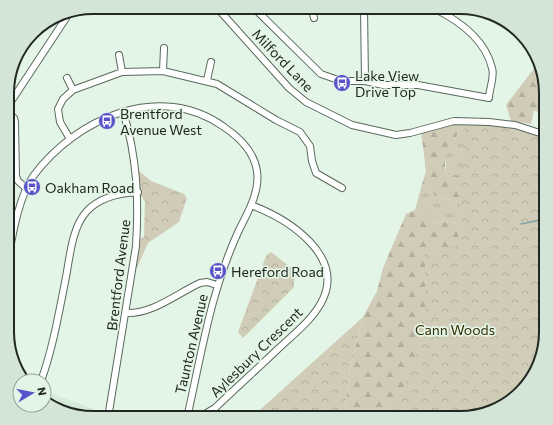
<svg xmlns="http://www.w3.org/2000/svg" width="553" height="425" viewBox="0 0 553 425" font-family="Commissioner,sans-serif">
<defs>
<pattern id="grass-tufts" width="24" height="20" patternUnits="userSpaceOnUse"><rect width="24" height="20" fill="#d0ccb8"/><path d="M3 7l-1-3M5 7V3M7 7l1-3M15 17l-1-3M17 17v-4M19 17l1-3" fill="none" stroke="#b2af9e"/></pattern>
<pattern id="forest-firs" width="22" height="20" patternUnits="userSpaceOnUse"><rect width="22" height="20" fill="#d0ccb8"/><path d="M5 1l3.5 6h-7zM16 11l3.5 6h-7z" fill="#b2af9e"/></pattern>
<pattern id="park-crowns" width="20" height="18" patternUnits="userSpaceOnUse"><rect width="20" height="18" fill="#d0ccb8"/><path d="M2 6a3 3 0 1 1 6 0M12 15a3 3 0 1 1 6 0" fill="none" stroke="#b2af9e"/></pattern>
</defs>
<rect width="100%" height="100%" fill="#e3f5e6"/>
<!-- built -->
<path fill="#d4ecd7" d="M 44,391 L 105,413 L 104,418 L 88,418 L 44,400 Z"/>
<!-- grass -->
<path fill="url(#grass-tufts)" d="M 469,122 L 474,178 L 446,174 L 446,150 L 455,141 L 458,131 Z
M 422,184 L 429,185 L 435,196 L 470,205 L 473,230 L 449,221 L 431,224 L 415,210 Z"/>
<!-- forest -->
<path fill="url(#forest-firs)" d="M 539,62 L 546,93 L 546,116 L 534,110 L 531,124 L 511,121 L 506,105 Z
M 455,122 L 469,122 L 458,131 L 455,141 L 447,150 L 445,164 L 446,174 L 473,177 L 535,133 L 546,136 L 546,337 L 524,389 L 493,411 L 460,418 L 344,418 L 350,368 L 363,317 L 377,291 L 383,268 L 406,214 L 415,210 L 431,215 L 431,224 L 449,221 L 472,230 L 470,205 L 435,196 L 429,185 L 422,184 L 426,171 L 421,131 Z"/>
<!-- park -->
<path fill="url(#park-crowns)" d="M 465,121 L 508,125 L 546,139 L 546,337 L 524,389 L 493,411 L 460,418 L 394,418 L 425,327 L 425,251 L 458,246 Z
M 138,170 L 151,181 L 184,194 L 187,198 L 179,222 L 148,243 L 135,272 L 138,241 L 144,237 L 145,201 L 140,195 Z
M 271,252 L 294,270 L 294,287 L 243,338 L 238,332 L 266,256 Z
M 363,317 L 350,368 L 344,418 L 251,418 Z"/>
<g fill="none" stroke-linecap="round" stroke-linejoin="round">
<!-- stream -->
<path stroke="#7ea4a7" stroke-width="1.5" d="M 521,224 L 540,220 L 541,222 L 546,222
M 496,407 L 497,408"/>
<!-- minor casing -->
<g stroke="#5a695c" stroke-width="8">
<path id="minor" d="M 364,8 L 365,81
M 304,9 L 312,10 L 314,18
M 219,10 L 289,88 L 306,102 L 352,125 L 396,135 L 410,133 L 454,121 L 489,122 L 515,125 L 546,135
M 256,10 L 321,74 L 341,81 L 365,81 L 383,85 L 418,85 L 489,98 C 489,89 495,77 492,68 C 485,39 458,20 433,8
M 119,55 L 122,72
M 163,71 L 164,48
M 67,78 L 73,90
M 207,80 L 211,62
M 8,106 L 70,12
M 8,113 L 14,118 L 15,122 L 16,176 L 18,181 L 26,188
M 70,139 L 60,122 L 58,109 L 63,99 L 73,90 L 122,72 L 163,71 L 217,84 L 276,120 L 300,132 L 310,146 L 312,161 L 316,173 L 342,188
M 7,265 C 12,238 18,197 34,175 C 77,118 160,81 224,127 C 239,137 254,152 257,171 C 260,192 248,212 239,230 C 210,293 202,352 187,418
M 126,313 C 153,314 176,294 200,283 L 207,282 L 217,285
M 41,381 C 53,348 59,312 66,277 C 70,256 72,227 87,211 C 100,197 120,193 138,192
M 187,414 L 203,415 L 215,408 C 236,388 258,368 279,348 C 294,334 311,321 321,303 C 347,256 288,219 251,205
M 108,418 L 136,246 C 139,198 137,157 123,111"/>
</g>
<!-- minor -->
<use href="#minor" stroke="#fff" stroke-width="6"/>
</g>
<!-- icons -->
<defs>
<g id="bus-disc" transform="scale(0.9)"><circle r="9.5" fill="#5853cb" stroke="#e3f5e6"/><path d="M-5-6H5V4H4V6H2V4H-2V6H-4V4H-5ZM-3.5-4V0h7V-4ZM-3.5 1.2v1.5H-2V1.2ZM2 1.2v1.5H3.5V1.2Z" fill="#fff"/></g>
</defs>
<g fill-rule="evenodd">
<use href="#bus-disc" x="342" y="83"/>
<use href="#bus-disc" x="107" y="121"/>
<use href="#bus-disc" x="32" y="187"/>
<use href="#bus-disc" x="218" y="271"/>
</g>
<g text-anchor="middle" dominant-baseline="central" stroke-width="3.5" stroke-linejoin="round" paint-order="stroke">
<!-- street labels -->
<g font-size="14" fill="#212822" stroke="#e3f5e6">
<text transform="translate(283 60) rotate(46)">Milford Lane</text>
<text transform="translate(118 275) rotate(-83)">Brentford Avenue</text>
<text transform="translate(191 344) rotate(-77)">Taunton Avenue</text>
<text transform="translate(256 352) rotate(-44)">Aylesbury Crescent</text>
</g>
<!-- poi labels -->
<g font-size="14" fill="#212822" stroke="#e3f5e6" text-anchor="start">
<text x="355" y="75">Lake View<tspan x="355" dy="16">Drive Top</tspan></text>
<text x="120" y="113">Brentford<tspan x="120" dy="16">Avenue West</tspan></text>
<text x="45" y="187">Oakham Road</text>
<text x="231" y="271">Hereford Road</text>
</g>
<!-- park labels -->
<g font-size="14" fill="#352d04" stroke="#e3f5e6">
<text x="455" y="329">Cann Woods</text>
</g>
</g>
<!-- crop -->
<path d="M0 0H553V425H0ZM93 14H460A79 79 0 0 1 539 93V332A79 79 0 0 1 460 411H93A79 79 0 0 1 14 332V93A79 79 0 0 1 93 14Z" fill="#d3e5d6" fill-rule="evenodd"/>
<path fill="none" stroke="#212822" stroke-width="2" d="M93 14H460A79 79 0 0 1 539 93V332A79 79 0 0 1 460 411H93A79 79 0 0 1 14 332V93A79 79 0 0 1 93 14Z"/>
<!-- north arrow -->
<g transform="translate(32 393) rotate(80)"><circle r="19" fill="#e3f5e6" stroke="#95a398"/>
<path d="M0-3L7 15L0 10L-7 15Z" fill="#5853cb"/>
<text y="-6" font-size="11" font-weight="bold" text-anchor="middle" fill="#212822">N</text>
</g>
</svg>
